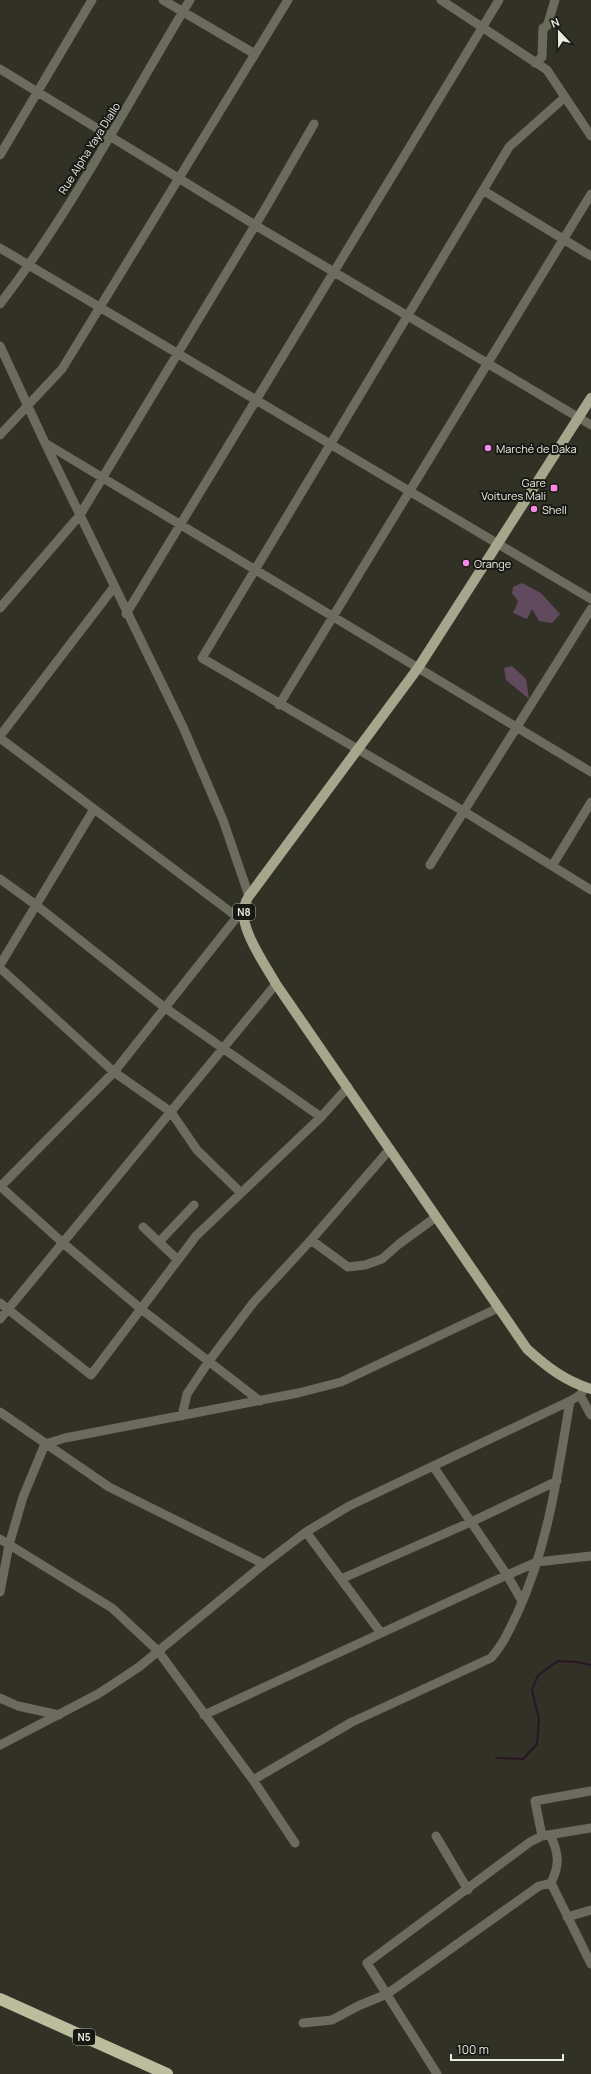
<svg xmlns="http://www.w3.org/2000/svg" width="591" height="2074" viewBox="0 0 591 2074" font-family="Manrope,sans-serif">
<rect width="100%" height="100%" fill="#313126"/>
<!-- park -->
<path fill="#614a5d" d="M 522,583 L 541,593 L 560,614 L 552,623 L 539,621 L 532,609 L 527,619 L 513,613 L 518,601 L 512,593 L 513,587 Z
M 512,666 L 526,679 L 529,699 L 506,680 L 504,668 Z"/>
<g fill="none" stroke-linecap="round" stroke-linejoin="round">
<!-- stream -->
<path stroke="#291526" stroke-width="2" d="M 496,1758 L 523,1759 L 537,1744 L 539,1719 L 532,1690 L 538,1675 L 558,1661 L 576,1662 L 591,1665"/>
<!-- minor -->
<path stroke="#6b6b5e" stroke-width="9" d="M 163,0 L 255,54
M 441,0 L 547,70 L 591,136
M 535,63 L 542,57 L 543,28 L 547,26 L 555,0
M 0,69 L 255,225 L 591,425
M 564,98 L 509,147 L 202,658 L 465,812 L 591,890
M 0,155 L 92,0
M 484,191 L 591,256
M 0,248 L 591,599
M 0,304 C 73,209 128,102 190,0
M 0,346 L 45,443 L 183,727 L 223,820 L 249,896
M 0,435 L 62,369 L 288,0
M 45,443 L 591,772
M 0,608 L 80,515 L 265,209 L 314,124
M 126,614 L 499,0
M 279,705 L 591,194
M 0,736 L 114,587
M 0,738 L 236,916
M 430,865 L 591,609
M 552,866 L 591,802
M 0,879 L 36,905 L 164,1007 L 321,1117
M 0,965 L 94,809
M 0,968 L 114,1072 L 171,1112 L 197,1150 L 241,1193
M 0,1186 L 63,1243 L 141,1309 L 260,1401
M 0,1187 L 114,1072 L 244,908
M 143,1227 L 178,1260
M 311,1240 L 348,1267 L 365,1265 L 382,1259 L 399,1244 L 436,1217
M 159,1242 L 194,1205
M 0,1303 L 91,1375 L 196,1236 L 321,1117 L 348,1087
M 0,1319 L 276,984
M 580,1395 L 591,1415
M 0,1412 L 109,1487 L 264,1564
M 182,1416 L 187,1394 L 209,1361 L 253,1303 L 311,1240 L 390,1149
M 433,1466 L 507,1575 L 522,1601
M 306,1532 L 381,1633
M 0,1539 L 112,1608 L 158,1651 L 253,1780 L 295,1843
M 341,1579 L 471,1522 L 557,1481
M 0,1592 L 9,1545 L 23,1497 L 45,1444 L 65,1438 L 298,1393 L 341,1382 L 498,1308
M 0,1698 L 18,1706 L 59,1715
M 204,1715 L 507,1575 L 537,1562 L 591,1556
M 0,1745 L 98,1694 L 139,1667 L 264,1564 L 306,1532 L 349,1506 L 570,1401 L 580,1395 L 586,1387
M 253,1780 L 352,1722 L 491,1658 C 503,1645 509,1630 517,1614 C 548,1547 558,1473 570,1401
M 436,1836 L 468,1890
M 542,1836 L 535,1801 L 591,1791
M 551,1883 L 591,1964
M 567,1917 L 591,1910
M 303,2023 L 332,2020 L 358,2006 L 387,1994 L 539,1886 L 551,1883 C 560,1865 559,1853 550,1835
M 437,2074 L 367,1963 L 530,1842 L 542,1836 L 591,1828"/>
<!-- major -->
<path stroke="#a5a68b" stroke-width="10" d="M 591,398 L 418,668 L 249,896 C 247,899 245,903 244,907 C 239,928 266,966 276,984 L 527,1349 C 547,1367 565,1381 591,1389"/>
<!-- highway -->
<path stroke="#bcbd9c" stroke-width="12" d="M 0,1999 L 167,2074"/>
</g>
<!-- markers -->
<g fill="#f888ea" stroke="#191914" stroke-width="1.5">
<circle cx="488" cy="448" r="4"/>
<rect x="550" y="484" width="8" height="8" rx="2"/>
<circle cx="534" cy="509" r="4"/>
<circle cx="466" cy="563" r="4"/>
</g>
<g text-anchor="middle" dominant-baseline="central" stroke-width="4" stroke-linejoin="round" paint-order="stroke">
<!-- shield labels -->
<g fill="#191914" stroke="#abaca5" stroke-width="1">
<rect x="233" y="904" width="22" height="16" rx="3"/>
<rect x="73" y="2029" width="22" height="16" rx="3"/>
</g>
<g font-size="10" font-weight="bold" fill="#eaebe3">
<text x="244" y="912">N8</text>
<text x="84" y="2037">N5</text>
</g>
<!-- street labels -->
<g font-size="11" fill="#eaebe3" stroke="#191914">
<text transform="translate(89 148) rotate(-58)">Rue Alpha Yaya Diallo</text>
</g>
<!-- poi labels -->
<g font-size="11" fill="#eaebe3" stroke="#191914" text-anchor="start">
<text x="496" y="448">Marché de Daka</text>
<text x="546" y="482" text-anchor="end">Gare<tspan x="546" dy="13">Voitures Mali</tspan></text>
<text x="542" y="509">Shell</text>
<text x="474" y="563">Orange</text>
</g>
</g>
<!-- north arrow -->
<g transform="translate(559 32) rotate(338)" stroke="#191914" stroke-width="3" paint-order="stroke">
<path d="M0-3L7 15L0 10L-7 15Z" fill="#eaebe3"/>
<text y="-6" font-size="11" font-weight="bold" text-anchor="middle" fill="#eaebe3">N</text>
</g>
<!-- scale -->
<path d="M451 2054v6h112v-6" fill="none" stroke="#eaebe3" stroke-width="2"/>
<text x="457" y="2054" font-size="12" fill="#eaebe3" stroke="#191914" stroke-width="3" paint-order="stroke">100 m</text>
</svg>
